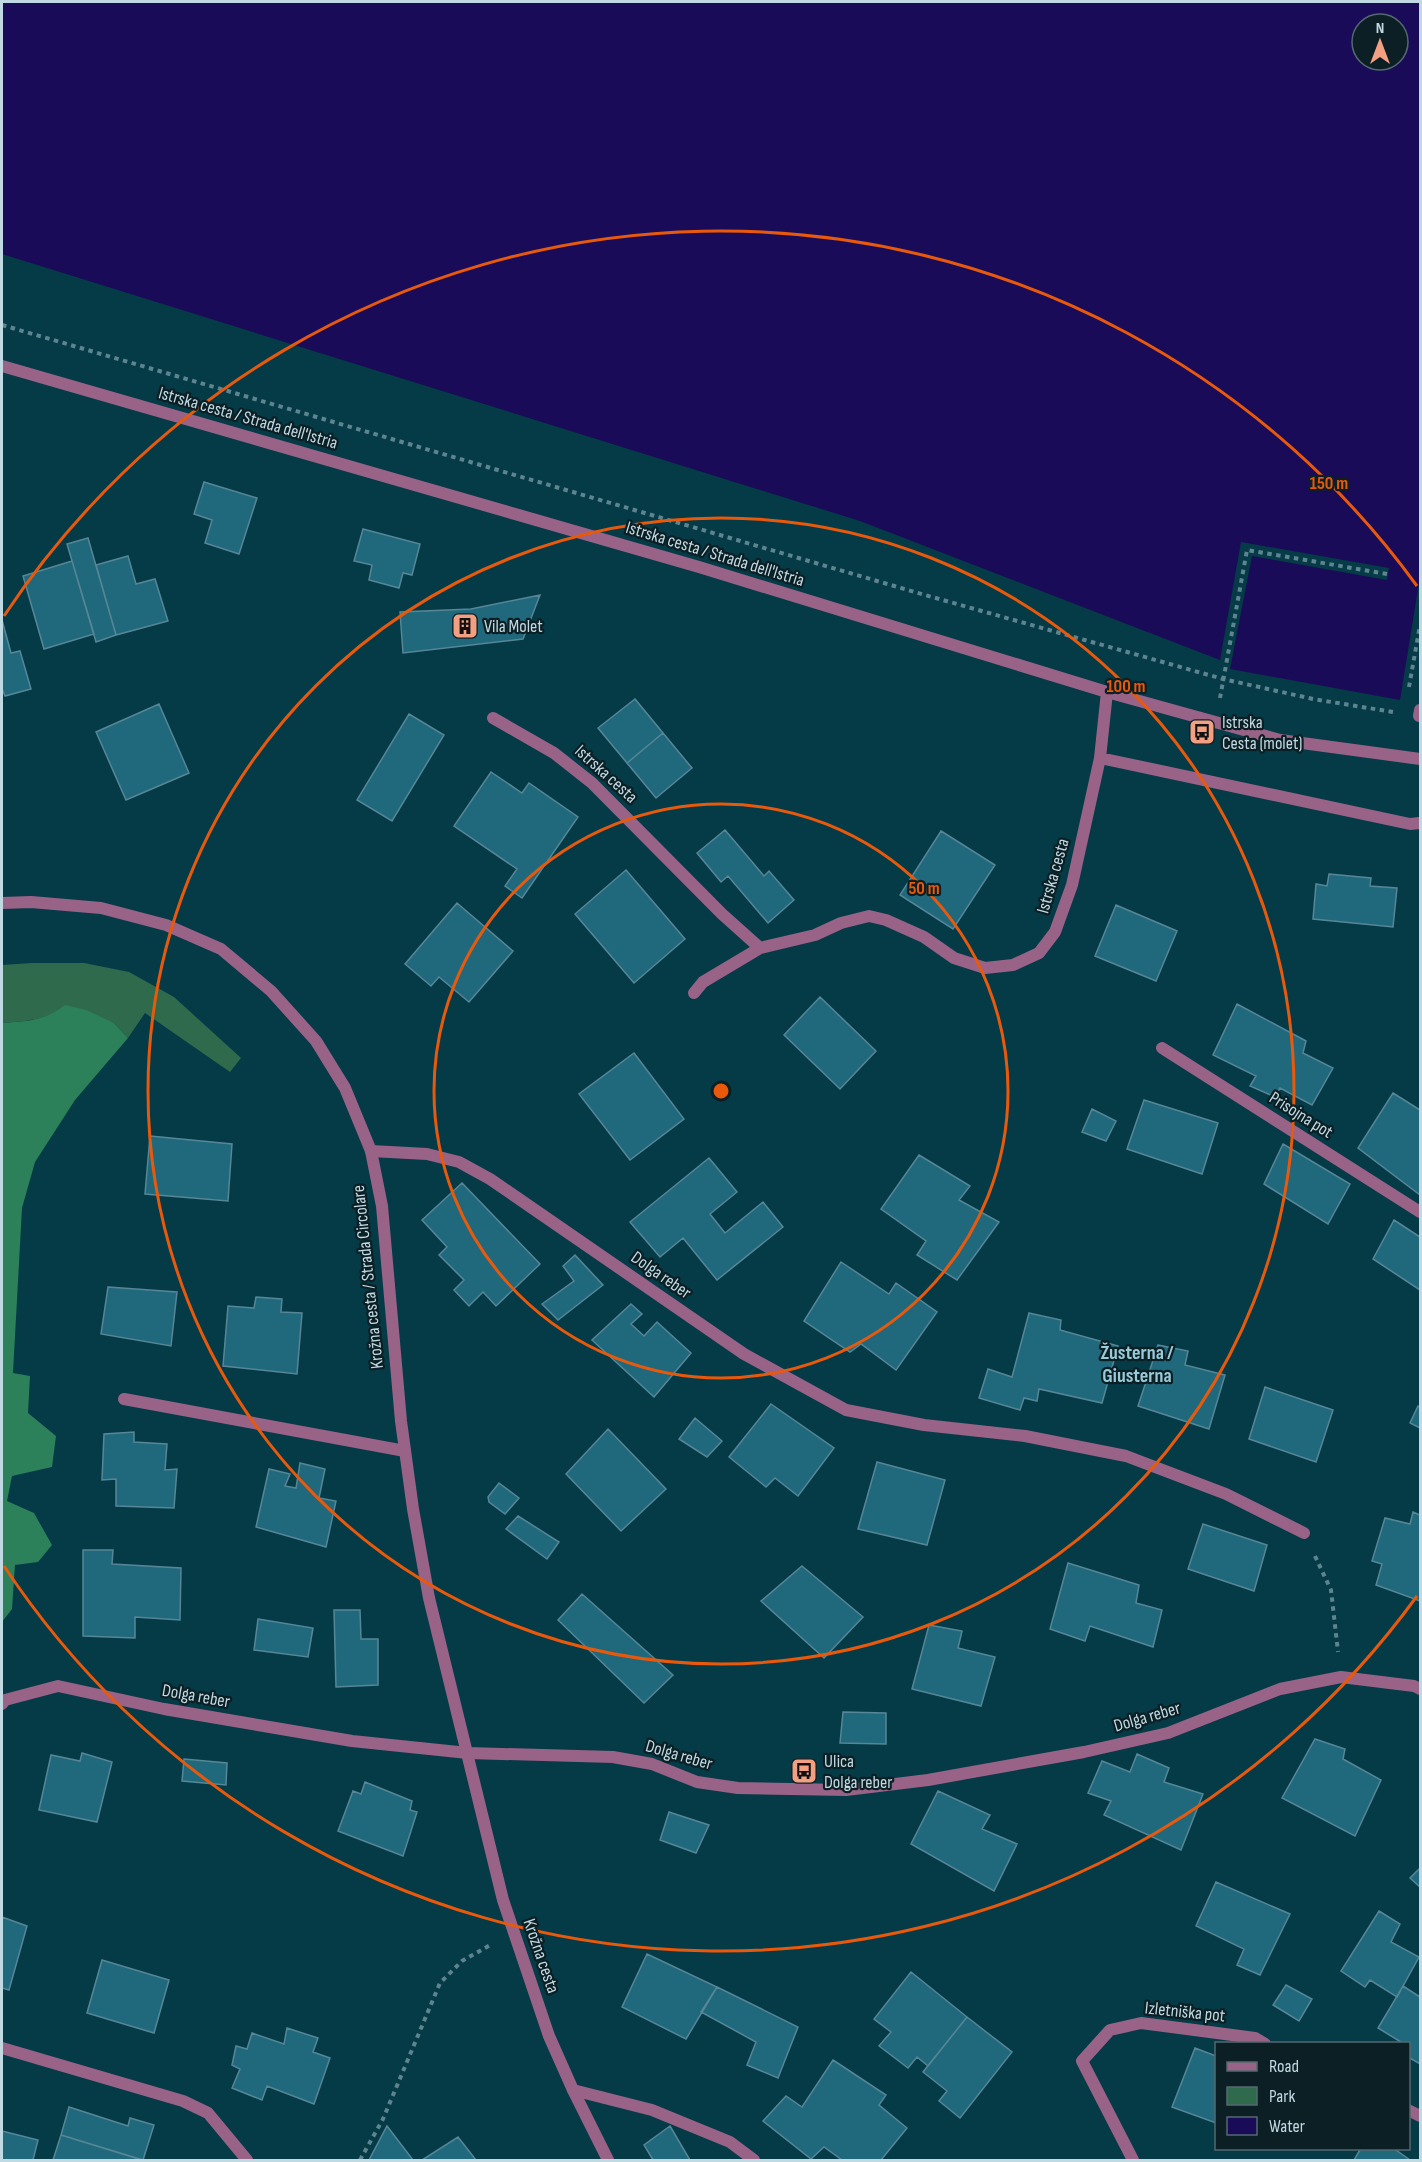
<svg xmlns="http://www.w3.org/2000/svg" width="1422" height="2162" viewBox="0 0 1422 2162" font-family="'Sofia Sans Condensed',sans-serif">
<rect width="100%" height="100%" fill="#053a47"/>
<!-- green -->
<path fill="#2f6a4d" d="M 32,963 L 84,963 L 129,972 L 174,997 L 241,1058 L 230,1072 L 145,1013 L 128,1038 L 114,1023 L 52,1016 L 25,1021 L 2,1023 L 2,965 Z"/>
<!-- forest -->
<path fill="#2c805a" d="M 65,1005 L 86,1010 L 114,1023 L 128,1038 L 75,1100 L 35,1162 L 22,1208 L 13,1373 L 30,1376 L 28,1413 L 56,1436 L 52,1467 L 12,1476 L 7,1501 L 34,1513 L 52,1545 L 38,1562 L 15,1565 L 12,1609 L 2,1622 L 2,1023 C 27,1021 45,1021 65,1005 Z"/>
<!-- water -->
<path fill="#1a0b59" fill-rule="evenodd" d="M 2,2 L 1420,2 L 1420,577 L 1400,700 L 1230,669 L 1252,556 L 1387,580 L 1389,568 L 1241,542 L 1220,660 L 860,521 L 2,254 ZM 1362,24 L 1398,24 L 1398,60 L 1362,60 Z"/>
<!-- building -->
<path fill="#20697d" stroke="#578696" stroke-width="1.5" d="M 204,482 L 257,498 L 239,554 L 205,543 L 212,520 L 194,514 Z
M 363,529 L 420,544 L 412,575 L 403,573 L 399,588 L 369,580 L 372,565 L 354,561 Z
M 88,538 L 116,635 L 96,642 L 67,544 Z
M 128,556 L 136,584 L 155,579 L 168,621 L 116,635 L 96,565 Z
M 72,561 L 94,634 L 44,649 L 23,576 Z
M 540,595 L 523,639 L 403,653 L 400,612 L 471,609 Z
M 2,620 L 11,653 L 20,651 L 31,689 L 5,696 L 3,691 L 2,691 Z
M 635,699 L 663,733 L 627,763 L 598,728 Z
M 159,704 L 189,773 L 126,800 L 96,732 Z
M 409,714 L 444,735 L 392,821 L 357,800 Z
M 663,733 L 692,768 L 656,798 L 627,763 Z
M 491,772 L 522,793 L 529,783 L 578,817 L 522,898 L 505,886 L 517,869 L 454,826 Z
M 725,830 L 764,876 L 769,871 L 794,900 L 768,923 L 728,876 L 721,882 L 697,853 Z
M 941,831 L 995,865 L 953,929 L 900,895 Z
M 626,870 L 685,939 L 634,983 L 575,914 Z
M 1329,874 L 1371,878 L 1370,886 L 1397,888 L 1393,927 L 1313,919 L 1316,884 L 1327,886 Z
M 457,903 L 513,951 L 469,1002 L 439,977 L 431,986 L 405,964 Z
M 1116,905 L 1177,931 L 1156,981 L 1095,956 Z
M 820,997 L 876,1051 L 840,1089 L 784,1035 Z
M 1237,1004 L 1306,1041 L 1303,1053 L 1333,1068 L 1312,1105 L 1280,1088 L 1275,1097 L 1250,1086 L 1256,1076 L 1213,1055 Z
M 634,1053 L 684,1119 L 630,1160 L 579,1094 Z
M 1393,1093 L 1420,1110 L 1420,1195 L 1358,1148 Z
M 1144,1100 L 1218,1123 L 1202,1174 L 1127,1149 Z
M 1092,1109 L 1116,1121 L 1106,1141 L 1082,1132 Z
M 150,1136 L 232,1144 L 228,1201 L 145,1194 Z
M 1283,1144 L 1350,1184 L 1328,1224 L 1264,1184 Z
M 919,1155 L 970,1186 L 959,1200 L 999,1222 L 957,1280 L 917,1255 L 926,1241 L 881,1209 Z
M 709,1158 L 737,1192 L 710,1214 L 725,1233 L 763,1202 L 783,1227 L 717,1280 L 683,1238 L 660,1257 L 630,1222 Z
M 462,1183 L 540,1264 L 496,1306 L 483,1292 L 469,1306 L 454,1290 L 464,1280 L 439,1255 L 447,1247 L 422,1220 Z
M 1394,1220 L 1420,1237 L 1420,1290 L 1373,1259 Z
M 575,1255 L 603,1285 L 558,1320 L 542,1304 L 574,1281 L 563,1266 Z
M 841,1262 L 889,1294 L 896,1283 L 937,1312 L 896,1370 L 861,1344 L 850,1352 L 804,1321 Z
M 108,1287 L 177,1292 L 171,1346 L 101,1334 Z
M 256,1297 L 282,1299 L 281,1312 L 302,1313 L 297,1374 L 223,1366 L 228,1306 L 254,1308 Z
M 631,1304 L 642,1314 L 631,1324 L 644,1336 L 657,1322 L 691,1353 L 654,1397 L 592,1340 Z
M 1029,1313 L 1061,1320 L 1060,1330 L 1118,1346 L 1102,1403 L 1039,1389 L 1037,1401 L 1024,1398 L 1020,1410 L 979,1398 L 988,1369 L 1012,1377 Z
M 1158,1345 L 1188,1351 L 1185,1365 L 1225,1375 L 1209,1429 L 1138,1406 Z
M 1265,1387 L 1333,1410 L 1316,1462 L 1249,1439 Z
M 771,1404 L 834,1448 L 798,1496 L 775,1478 L 766,1487 L 729,1457 Z
M 1418,1406 L 1420,1408 L 1420,1428 L 1410,1423 Z
M 695,1418 L 722,1441 L 707,1457 L 679,1439 Z
M 608,1429 L 666,1489 L 621,1531 L 566,1474 Z
M 134,1432 L 134,1442 L 167,1444 L 165,1470 L 177,1469 L 174,1508 L 116,1506 L 116,1479 L 102,1480 L 104,1434 Z
M 877,1462 L 945,1480 L 927,1545 L 858,1529 Z
M 300,1463 L 325,1469 L 319,1498 L 336,1501 L 326,1547 L 256,1527 L 269,1469 L 290,1474 L 285,1486 L 296,1488 Z
M 499,1483 L 519,1498 L 505,1514 L 489,1502 L 488,1497 Z
M 1413,1512 L 1420,1515 L 1420,1601 L 1376,1585 L 1382,1564 L 1372,1561 L 1385,1518 L 1410,1524 Z
M 518,1516 L 559,1542 L 547,1559 L 506,1529 Z
M 1203,1524 L 1267,1545 L 1254,1591 L 1188,1569 Z
M 83,1550 L 113,1550 L 112,1564 L 181,1568 L 180,1620 L 135,1617 L 135,1638 L 83,1636 Z
M 1068,1563 L 1139,1585 L 1136,1603 L 1162,1610 L 1153,1647 L 1090,1626 L 1085,1641 L 1050,1629 Z
M 802,1566 L 863,1617 L 824,1658 L 761,1601 Z
M 582,1594 L 673,1675 L 644,1703 L 558,1620 Z
M 334,1610 L 360,1610 L 361,1639 L 378,1639 L 378,1685 L 336,1687 Z
M 258,1619 L 313,1628 L 308,1657 L 254,1650 Z
M 929,1625 L 962,1631 L 958,1648 L 995,1657 L 981,1706 L 912,1689 Z
M 843,1712 L 886,1713 L 886,1744 L 840,1743 Z
M 1315,1739 L 1345,1749 L 1343,1759 L 1381,1780 L 1355,1836 L 1282,1798 Z
M 82,1753 L 112,1762 L 97,1822 L 39,1810 L 51,1755 L 80,1761 Z
M 1137,1754 L 1169,1768 L 1164,1782 L 1203,1794 L 1181,1850 L 1104,1815 L 1111,1801 L 1088,1793 L 1102,1761 L 1130,1772 Z
M 184,1759 L 227,1763 L 226,1785 L 182,1781 Z
M 365,1782 L 412,1801 L 410,1810 L 417,1812 L 403,1856 L 338,1831 L 353,1791 L 361,1794 Z
M 938,1791 L 990,1815 L 982,1829 L 1017,1844 L 994,1891 L 911,1844 Z
M 669,1812 L 709,1825 L 696,1853 L 660,1840 Z
M 1420,1868 L 1420,1887 L 1410,1878 Z
M 1216,1882 L 1290,1914 L 1260,1975 L 1237,1965 L 1244,1949 L 1196,1926 Z
M 1379,1911 L 1400,1924 L 1391,1942 L 1419,1957 L 1397,1997 L 1370,1980 L 1365,1987 L 1341,1971 Z
M 2,1917 L 27,1926 L 9,1990 L 2,1988 Z
M 647,1954 L 717,1987 L 686,2039 L 622,2007 Z
M 102,1960 L 169,1980 L 154,2033 L 87,2013 Z
M 911,1972 L 967,2017 L 928,2066 L 917,2057 L 908,2068 L 879,2046 L 891,2032 L 874,2019 Z
M 1286,1985 L 1312,1999 L 1299,2021 L 1273,2005 Z
M 1403,1986 L 1420,1997 L 1420,2064 L 1408,2057 L 1408,2044 L 1404,2044 L 1378,2028 Z
M 717,1987 L 798,2027 L 778,2078 L 747,2065 L 756,2042 L 701,2012 Z
M 967,2017 L 1012,2052 L 960,2118 L 939,2101 L 947,2091 L 923,2072 Z
M 287,2028 L 318,2038 L 313,2052 L 330,2058 L 314,2104 L 267,2086 L 262,2100 L 232,2088 L 240,2069 L 232,2065 L 236,2046 L 247,2049 L 252,2033 L 284,2044 Z
M 1195,2048 L 1216,2056 L 1216,2123 L 1172,2107 Z
M 833,2060 L 886,2095 L 879,2105 L 907,2128 L 881,2160 L 842,2160 L 824,2147 L 811,2159 L 763,2121 L 786,2096 L 802,2107 Z
M 69,2107 L 128,2126 L 130,2118 L 154,2125 L 143,2160 L 61,2135 Z
M 387,2126 L 413,2160 L 369,2160 Z
M 670,2126 L 690,2160 L 653,2160 L 644,2145 Z
M 2,2131 L 38,2140 L 33,2160 L 2,2160 Z
M 61,2135 L 142,2160 L 53,2160 Z
M 458,2137 L 476,2160 L 422,2160 Z
M 1361,2148 L 1393,2148 L 1410,2160 L 1354,2160 Z"/>
<g fill="none" stroke-linecap="round" stroke-linejoin="round">
<!-- path -->
<path stroke="#5d848f" stroke-width="4" stroke-dasharray="4.5 4.5" stroke-linecap="butt" d="M 2,325 L 925,595 L 1223,679 L 1313,699 L 1393,712
M 1409,687 L 1420,625
M 1220,698 L 1247,550 L 1387,574
M 1315,1556 L 1331,1590 L 1338,1652
M 360,2160 L 383,2119 L 440,1983 L 462,1961 L 492,1944"/>
<!-- service -->
<path stroke="#996387" stroke-width="12" d="M 1419,716 L 1420,710"/>
<!-- minor -->
<path stroke="#996387" stroke-width="12" d="M 493,718 L 554,753 L 592,783 L 722,914 L 760,948
M 1100,758 L 1410,824 L 1420,823
M 694,993 L 703,982 L 760,948 L 815,935 L 841,923 L 869,916 L 886,920 L 924,937 L 954,958 L 985,968 L 1013,965 L 1039,953 L 1055,932 L 1072,885 L 1100,758 L 1107,692
M 1162,1048 L 1420,1212
M 371,1151 L 427,1154 L 459,1162 L 490,1179 L 744,1354 L 846,1410 L 924,1425 L 1025,1436 L 1126,1456 L 1226,1494 L 1304,1533
M 124,1399 L 405,1451
M 2,1704 L 5,1700 L 58,1686 L 164,1709 L 352,1741 L 468,1753 L 613,1757 L 652,1764 L 697,1782 L 738,1788 L 846,1790 L 928,1780 L 1084,1752 L 1168,1733 L 1280,1689 L 1341,1677 L 1414,1686 L 1420,1689
M 2,2048 L 183,2101 L 208,2113 L 247,2160
M 573,2090 L 652,2110 L 730,2142 L 754,2160
M 1408,2110 L 1420,2116
M 1133,2160 L 1082,2061 L 1110,2030 L 1141,2023 L 1255,2038 L 1265,2044"/>
<!-- tertiary -->
<path stroke="#996387" stroke-width="12" d="M 2,366 L 699,567 L 1107,692 L 1280,740 L 1420,759
M 2,903 L 31,902 L 101,908 L 166,925 L 221,949 L 271,991 L 316,1041 L 345,1088 L 371,1151 L 382,1206 L 401,1421 L 413,1509 L 429,1598 L 503,1900 L 549,2036 L 573,2090 L 608,2160"/>
</g>
<!-- distance rings -->
<g fill="none" stroke="#e8590c" stroke-width="3">
<circle cx="721" cy="1091" r="287"/>
<circle cx="721" cy="1091" r="573"/>
<path d="M1417 1596A860 860 0 0 1 4 1566M4 616A860 860 0 0 1 1417 586"/>
</g>
<!-- icons -->
<defs>
<g id="building-square" transform="scale(1.35)"><rect x="-9" y="-9" width="18" height="18" rx="4" fill="#f39f82" stroke="#0b1f24"/><path d="M-4-6H4V6H1V3H-1V6H-4ZM-2.5-4.3h1.7v1.8h-1.7ZM.8-4.3h1.7v1.8H.8ZM-2.5-1h1.7V.8h-1.7ZM.8-1h1.7V.8H.8Z" fill="#111"/></g>
<g id="bus-square" transform="scale(1.35)"><rect x="-9" y="-9" width="18" height="18" rx="4" fill="#f39f82" stroke="#0b1f24"/><path d="M-5-6H5V4H4V6H2V4H-2V6H-4V4H-5ZM-3.5-4V0h7V-4ZM-3.5 1.2v1.5H-2V1.2ZM2 1.2v1.5H3.5V1.2Z" fill="#111"/></g>
</defs>
<g fill-rule="evenodd">
<use href="#building-square" x="465" y="626"/>
<use href="#bus-square" x="1202" y="732"/>
<use href="#bus-square" x="804" y="1771"/>
</g>
<g text-anchor="middle" dominant-baseline="central" stroke-width="4.5" stroke-linejoin="round" paint-order="stroke">
<!-- street labels -->
<g font-size="18" fill="#c1d9e2" stroke="#0b1f24">
<text transform="translate(248 418) rotate(16)">Istrska cesta / Strada dell'Istria</text>
<text transform="translate(715 554) rotate(17)">Istrska cesta / Strada dell'Istria</text>
<text transform="translate(606 774) rotate(42)">Istrska cesta</text>
<text transform="translate(1053 876) rotate(-74)">Istrska cesta</text>
<text transform="translate(1301 1115) rotate(32)">Prisojna pot</text>
<text transform="translate(661 1275) rotate(35)">Dolga reber</text>
<text transform="translate(368 1277) rotate(-96)">Krožna cesta / Strada Circolare</text>
<text transform="translate(196 1696) rotate(10)">Dolga reber</text>
<text transform="translate(1147 1717) rotate(-16)">Dolga reber</text>
<text transform="translate(679 1755) rotate(16)">Dolga reber</text>
<text transform="translate(541 1956) rotate(71)">Krožna cesta</text>
<text transform="translate(1185 2012) rotate(6)">Izletniška pot</text>
</g>
<!-- poi labels -->
<g font-size="18" fill="#c1d9e2" stroke="#0b1f24" text-anchor="start">
<text x="484" y="626">Vila Molet</text>
<text x="1222" y="722">Istrska<tspan x="1222" dy="21">Cesta (molet)</tspan></text>
<text x="824" y="1761">Ulica<tspan x="824" dy="21">Dolga reber</tspan></text>
</g>
<!-- neighbourhood labels -->
<g font-size="20" font-weight="bold" fill="#99cada" stroke="#0b1f24">
<text x="1137" y="1353">Žusterna /<tspan x="1137" dy="23">Giusterna</tspan></text>
</g>
</g>
<circle cx="721" cy="1091" r="9" fill="#e8590c" stroke="#0b1f24" stroke-width="3"/>
<g font-size="18" text-anchor="middle" font-weight="bold" fill="#e8590c" stroke="#0b1f24" stroke-width="4.5" stroke-linejoin="round" paint-order="stroke">
<text x="1329" y="489">150 m</text>
<text x="1126" y="692">100 m</text>
<text x="924" y="894">50 m</text>
</g>
<!-- border -->
<rect width="1422" height="2162" fill="none" stroke="#c1d9e2" stroke-width="6"/>
<!-- legend -->
<rect x="1215" y="2042" width="195" height="108" fill="#0b1f24" stroke="#546970" stroke-width="1.5"/>
<rect x="1227" y="2062" width="30" height="9" fill="#996387" stroke="#546970" stroke-width="1.5"/>
<text x="1269" y="2072" font-size="18" fill="#c1d9e2">Road</text>
<rect x="1227" y="2087" width="30" height="18" fill="#2f6a4d" stroke="#546970" stroke-width="1.5"/>
<text x="1269" y="2102" font-size="18" fill="#c1d9e2">Park</text>
<rect x="1227" y="2117" width="30" height="18" fill="#1a0b59" stroke="#546970" stroke-width="1.5"/>
<text x="1269" y="2132" font-size="18" fill="#c1d9e2">Water</text>
<!-- north arrow -->
<g transform="translate(1380 42)"><circle r="28" fill="#0b1f24" stroke="#546970" stroke-width="1.5"/>
<path d="M0-4.5L10 22L0 15L-10 22Z" fill="#f39f82"/>
<text y="-9" font-size="16" font-weight="bold" text-anchor="middle" fill="#c1d9e2">N</text>
</g>
</svg>
